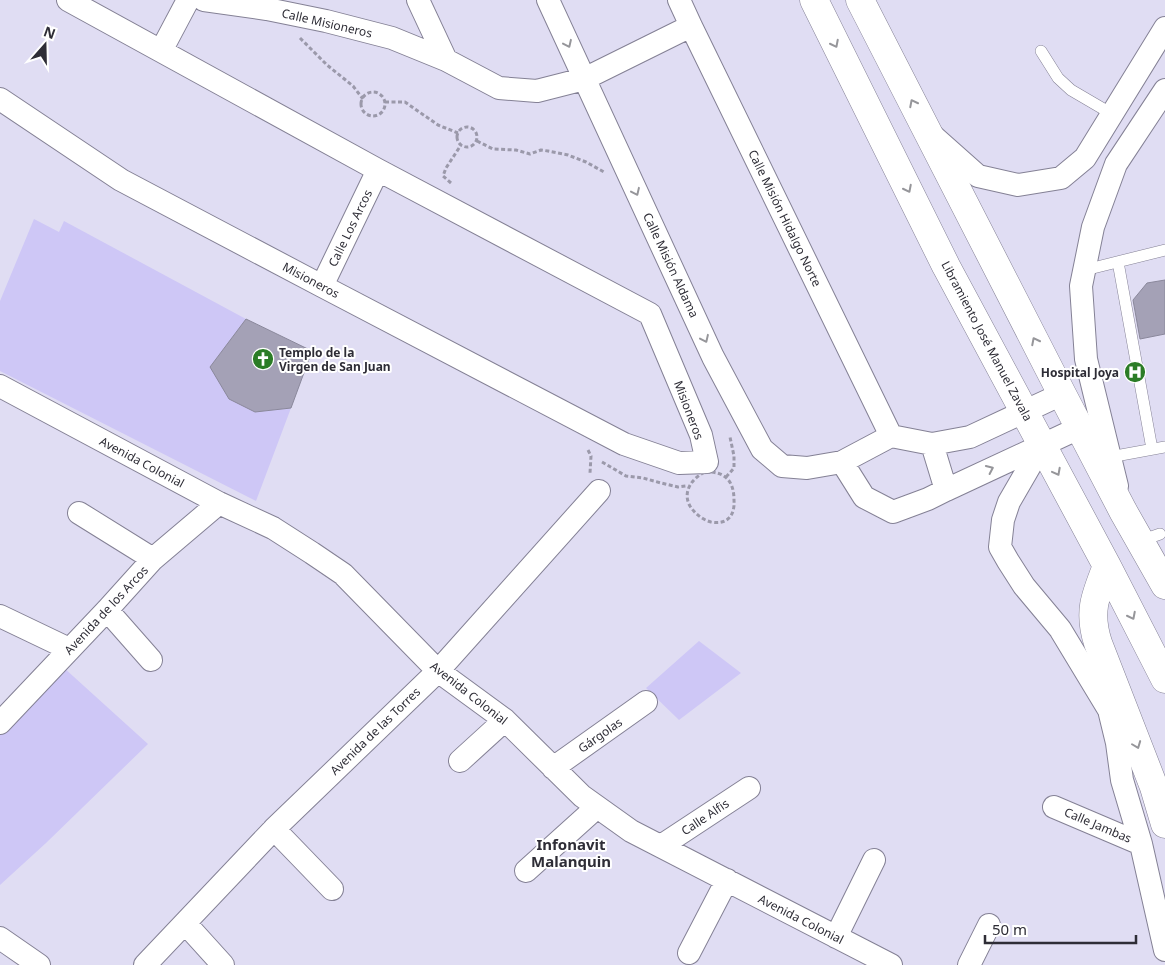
<svg xmlns="http://www.w3.org/2000/svg" width="1165" height="965" viewBox="0 0 1165 965" font-family="'Noto Sans',sans-serif">
<rect width="100%" height="100%" fill="#e0ddf3"/>
<!-- green -->
<path fill="#cec7f6" d="M 34,219 L 59,232 L 64,221 L 246,319 L 210,367 L 255,412 L 291,408 L 256,501 L 0,371 L 0,301 Z
M 699,641 L 741,673 L 679,720 L 646,688 Z
M 63,667 L 148,744 L 46,843 L 0,885 L 0,735 Z"/>
<!-- building -->
<path fill="#a4a1b6" stroke="#8a889b" d="M 1165,280 L 1165,334 L 1140,339 L 1133,300 L 1147,283 Z
M 246,319 L 312,351 L 291,408 L 255,412 L 229,399 L 210,367 Z"/>
<g fill="none" stroke-linecap="round" stroke-linejoin="round">
<!-- service casing -->
<g stroke="#848195" stroke-width="12">
<path id="service" d="M 1041,51 L 1058,78 L 1071,90 L 1112,114
M 1118,262 L 1152,449
M 1085,270 L 1165,250
M 1110,457 L 1165,447
M 1140,541 L 1160,534"/>
</g>
<!-- minor casing -->
<g stroke="#848195" stroke-width="24">
<path id="minor" d="M 204,0 L 267,9 L 326,21 L 392,38 L 446,60 L 499,88 L 537,91 L 584,79 L 691,26
M 418,0 L 446,60
M 548,0 L 713,357 L 762,449 L 782,466 L 807,468 L 842,462 L 891,436 L 932,444 L 970,437 L 1062,394
M 679,0 L 691,26 L 891,436
M 161,51 L 188,0
M 0,99 L 121,180 L 322,286 L 624,444 L 679,463 L 707,462 L 701,435 L 650,314 L 378,170 L 68,0
M 933,136 L 978,176 L 1018,185 L 1061,178 L 1085,158 L 1165,28
M 322,286 L 378,170
M 0,386 L 219,503 L 273,528 L 312,553 L 343,574 L 438,671 L 505,720 L 582,796 L 631,831 L 891,965
M 932,444 L 946,490
M 1042,445 L 1009,502 L 1003,520 L 1000,547 L 1008,561 L 1024,586 L 1060,629 L 1109,710 L 1124,711
M 842,462 L 864,497 L 893,512 L 928,499 L 946,490 L 1079,428
M 1117,486 L 1086,359 L 1081,286 L 1093,227 L 1116,164 L 1165,90
M 79,513 L 153,559
M 107,610 L 151,660
M 0,616 L 69,649
M 1109,710 L 1117,743 L 1122,780 L 1141,844 L 1165,950
M 0,723 L 107,610 L 153,559 L 219,503
M 460,761 L 505,720
M 553,768 L 646,702
M 1054,807 L 1141,844
M 274,829 L 332,889
M 661,846 L 749,788
M 526,871 L 597,807
M 185,923 L 223,965
M 836,937 L 874,860
M 0,938 L 39,965
M 689,953 L 727,880
M 145,965 L 274,829 L 438,671 L 599,491
M 969,965 L 989,925"/>
</g>
<!-- primary casing -->
<g stroke="#848195" stroke-width="29">
<path id="primary" d="M 814,0 L 946,266 L 1107,566 L 1165,679
M 860,0 L 1062,394 L 1123,511 L 1165,585
M 1107,566 C 1095,596 1088,612 1098,643 L 1154,787 L 1165,824"/>
</g>
<!-- path -->
<path stroke="#9b99aa" stroke-width="3" stroke-dasharray="4 2.5" stroke-linecap="butt" d="M 300,38 L 327,65 L 353,86 L 363,99
M361 104a12 12 0 1 1 24 0a12 12 0 1 1-24 0Z
M 385,102 L 405,102 L 438,125 L 458,133
M457 137a10 10 0 1 1 20 0a10 10 0 1 1-20 0Z
M 477,141 L 493,149 L 516,150 L 530,154 L 541,150 L 548,151 L 568,155 L 586,162 L 604,172
M 451,183 L 443,176 L 446,168 L 461,145
M 588,450 L 591,456 L 590,473
M 602,462 L 626,476 L 643,478 L 661,483 L 678,487 L 686,486
M 705,472 C 725,471 734,481 734,500 C 735,515 728,525 711,522 C 703,520 695,514 690,506 C 682,492 692,478 705,472 Z
M 726,477 L 734,468 L 734,456 L 730,437"/>
<!-- service -->
<use href="#service" stroke="#fff" stroke-width="11"/>
<!-- minor -->
<use href="#minor" stroke="#fff" stroke-width="22"/>
<!-- primary -->
<use href="#primary" stroke="#fff" stroke-width="28"/>
</g>
<!-- one-way arrows -->
<defs><path id="oneway-chevron" d="M-2-3.5L2.5 0L-2 3.5" fill="none" stroke-width="1.6" stroke-linecap="round" stroke-linejoin="round" transform="scale(1.25)"/></defs>
<g stroke="#96969a">
<use href="#oneway-chevron" transform="translate(568 44) rotate(65)"/>
<use href="#oneway-chevron" transform="translate(835 44) rotate(63)"/>
<use href="#oneway-chevron" transform="translate(913 103) rotate(-117)"/>
<use href="#oneway-chevron" transform="translate(908 189) rotate(63)"/>
<use href="#oneway-chevron" transform="translate(636 192) rotate(65)"/>
<use href="#oneway-chevron" transform="translate(705 339) rotate(65)"/>
<use href="#oneway-chevron" transform="translate(1035 341) rotate(-117)"/>
<use href="#oneway-chevron" transform="translate(990 469) rotate(-25)"/>
<use href="#oneway-chevron" transform="translate(1057 472) rotate(62)"/>
<use href="#oneway-chevron" transform="translate(1132 616) rotate(63)"/>
<use href="#oneway-chevron" transform="translate(1137 745) rotate(69)"/>
</g>
<!-- icons -->
<defs>
<g id="church-disc" transform="scale(1.125)"><circle r="9.5" fill="#2b7c26" stroke="#fff"/><path d="M-1.2-6h2.4v3.5h3.3v2.4h-3.3V6h-2.4V-.1h-3.3v-2.4h3.3Z" fill="#fff"/></g>
<g id="hospital-disc" transform="scale(1.125)"><circle r="9.5" fill="#2b7c26" stroke="#fff"/><path d="M-5-5h3v3.5h4V-5h3V5h-3V1.5h-4V5h-3Z" fill="#fff"/></g>
</defs>
<g fill-rule="evenodd">
<use href="#church-disc" x="263" y="359"/>
<use href="#hospital-disc" x="1135" y="372"/>
</g>
<g text-anchor="middle" dominant-baseline="central" stroke-width="4" stroke-linejoin="round" paint-order="stroke">
<!-- street labels -->
<g font-size="12" fill="#2e2d36" stroke="#fff">
<text transform="translate(327 23) rotate(13)">Calle Misioneros</text>
<text transform="translate(785 218) rotate(64)">Calle Misión Hidalgo Norte</text>
<text transform="translate(350 228) rotate(-64)">Calle Los Arcos</text>
<text transform="translate(671 265) rotate(65)">Calle Misión Aldama</text>
<text transform="translate(311 280) rotate(28)">Misioneros</text>
<text transform="translate(987 341) rotate(62)">Libramiento José Manuel Zavala</text>
<text transform="translate(689 410) rotate(69)">Misioneros</text>
<text transform="translate(142 462) rotate(28)">Avenida Colonial</text>
<text transform="translate(106 610) rotate(-47)">Avenida de los Arcos</text>
<text transform="translate(469 693) rotate(38)">Avenida Colonial</text>
<text transform="translate(375 731) rotate(-44)">Avenida de las Torres</text>
<text transform="translate(600 735) rotate(-35)">Gárgolas</text>
<text transform="translate(705 817) rotate(-34)">Calle Alfis</text>
<text transform="translate(1098 825) rotate(23)">Calle Jambas</text>
<text transform="translate(801 919) rotate(27)">Avenida Colonial</text>
</g>
<!-- poi labels -->
<g font-size="12" font-weight="bold" fill="#2e2d36" stroke="#fff" text-anchor="start">
<text x="279" y="352">Templo de la<tspan x="279" dy="14">Virgen de San Juan</tspan></text>
<text x="1119" y="372" text-anchor="end">Hospital Joya</text>
</g>
<!-- quarter labels -->
<g font-size="15" font-weight="bold" fill="#2e2d36" stroke="#fff">
<text x="571" y="844">Infonavit<tspan x="571" dy="17">Malanquin</tspan></text>
</g>
</g>
<!-- north arrow -->
<g transform="translate(45 45) rotate(20)" stroke="#ffffff" stroke-width="4" paint-order="stroke">
<path d="M0-4L9 19L0 12L-9 19Z" fill="#2e2d36"/>
<text y="-8" font-size="14" font-weight="bold" text-anchor="middle" fill="#2e2d36">N</text>
</g>
<!-- scale -->
<path d="M985 935v8h151v-8" fill="none" stroke="#2e2d36" stroke-width="2.5"/>
<text x="992" y="935" font-size="15" fill="#2e2d36" stroke="#ffffff" stroke-width="4" paint-order="stroke">50 m</text>
</svg>
